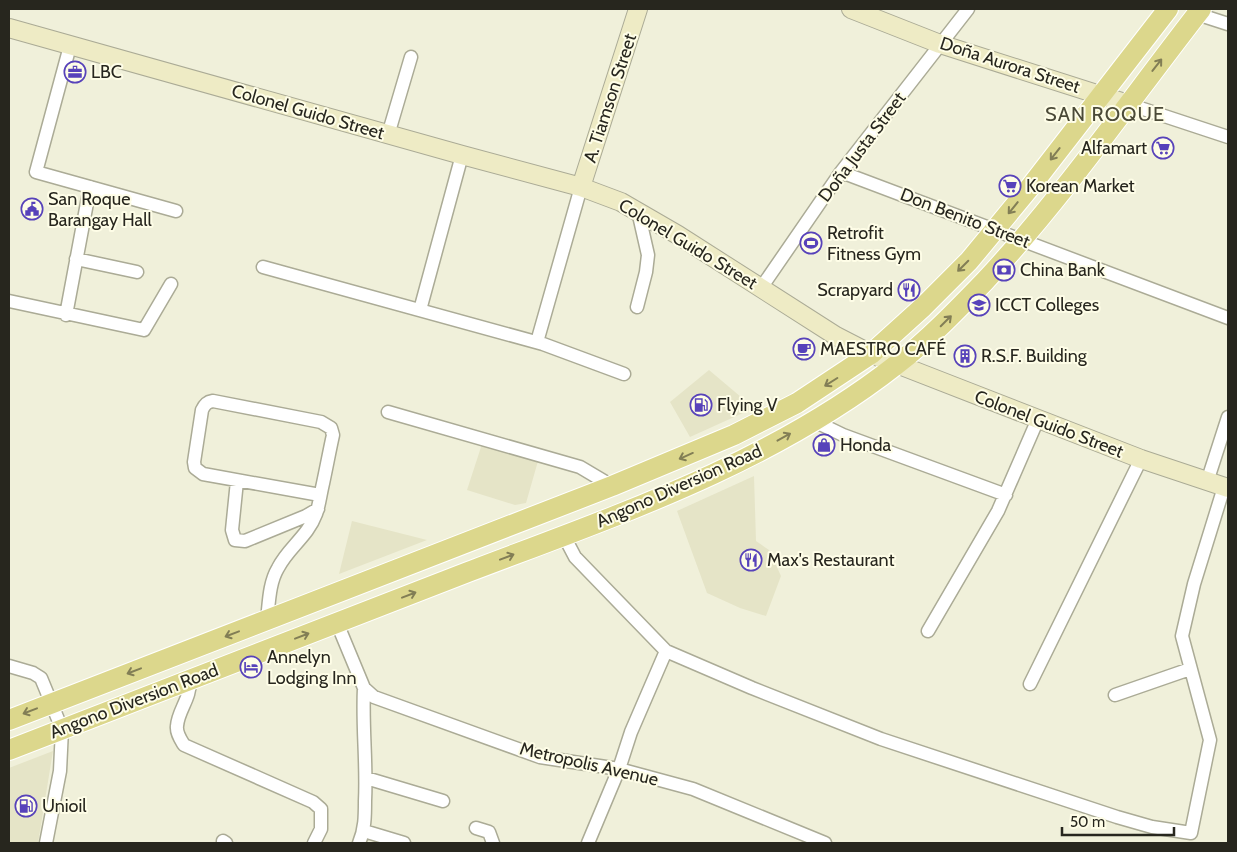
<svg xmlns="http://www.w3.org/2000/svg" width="1237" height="852" viewBox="0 0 1237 852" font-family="Cabin,sans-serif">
<rect width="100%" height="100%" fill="#f0f0da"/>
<!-- built -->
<path fill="#e5e4c7" d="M 709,370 L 754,408 L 690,437 L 670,402 Z
M 482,444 L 538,461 L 526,503 L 515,505 L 467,490 Z
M 754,476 L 756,541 L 769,550 L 781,576 L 766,616 L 740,608 L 707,593 L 677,511 Z
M 352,521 L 427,540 L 339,574 Z
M 53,751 L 38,843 L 9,843 L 9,768 Z"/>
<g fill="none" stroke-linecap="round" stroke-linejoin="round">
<!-- street casing -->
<g stroke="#abab96" stroke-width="15">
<path id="street" d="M 1197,14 L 1228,24
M 70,46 L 36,172 L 176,211
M 1128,104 L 1228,137
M 388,135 L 411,57
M 841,172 L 1228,318
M 76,259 L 137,272
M 263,267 L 543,344 L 624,374
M 761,288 L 841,172 L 968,9
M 9,301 L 144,330 L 171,284
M 637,307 L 646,272 L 648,255 L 638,211
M 420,310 L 462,155
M 66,315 L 90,187
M 537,342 L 581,187
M 388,412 L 580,467 L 612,486
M 814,421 L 843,435 L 1006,495
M 237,481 L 232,530 L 235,540 L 245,541 L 306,516 L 318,509
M 1207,482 L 1228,417
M 564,536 L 575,557 L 666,651 L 752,688 L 881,739 L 1117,817 L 1152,827 L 1191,833 L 1210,740 L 1182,636 L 1194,584 L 1224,487
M 267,620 C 269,603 269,583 278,568 C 288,548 308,536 316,514 C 319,506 320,497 322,488 C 326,470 329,453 333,435 L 331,428 L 321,422 L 213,401 C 207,402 205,404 202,410 L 194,462 L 195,468 L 203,474 L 320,495
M 337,623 L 364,688 L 374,697 L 540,757 L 619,769 L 693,789 L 825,843
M 928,631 L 998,511 L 1038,419
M 9,666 L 33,673 L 41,678 L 62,729 L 60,771 L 46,843
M 190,679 C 191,699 178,710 177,726 C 176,733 181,740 184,745 L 313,802 L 321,809 L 321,829 L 314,843
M 1030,684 L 1141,459
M 1115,695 L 1190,669
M 366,778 L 443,801
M 476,828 L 489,832 L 493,843
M 364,831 L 404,843
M 223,841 L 226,843
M 359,843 C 365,829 365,816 365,801 C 367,764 362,726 364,688
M 588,843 L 619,769 L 631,732 L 666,651"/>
</g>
<!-- secondary casing -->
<g stroke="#abab96" stroke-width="20">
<path id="secondary" d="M 851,9 L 940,44 L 1128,104
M 9,28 L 462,155 L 581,187 L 621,202 L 678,235 L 836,336 L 871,354 L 1141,459 L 1228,488
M 581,187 L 638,9"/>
</g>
<!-- primary casing -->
<g stroke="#fff" stroke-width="22">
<path id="primary" d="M 9,720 L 612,486 L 734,435 L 797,403 L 871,354 L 923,307 L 969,261 L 1031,186 L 1168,9
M 9,750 C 162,690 315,631 468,572 C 615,516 770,464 896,365 C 928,340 957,310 985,281 C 1064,196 1130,100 1201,9"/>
</g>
<!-- street -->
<use href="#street" stroke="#fff" stroke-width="12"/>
<!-- secondary -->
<use href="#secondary" stroke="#eeebc5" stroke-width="18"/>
<!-- primary -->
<use href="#primary" stroke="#dcd78c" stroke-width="20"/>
</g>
<!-- one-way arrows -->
<defs><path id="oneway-shaft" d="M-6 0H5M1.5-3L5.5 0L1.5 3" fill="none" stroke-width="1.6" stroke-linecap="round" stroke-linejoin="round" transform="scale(1.25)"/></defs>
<g stroke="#827e55">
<use href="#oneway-shaft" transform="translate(1157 65) rotate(-52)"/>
<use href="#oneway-shaft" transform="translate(1055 154) rotate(128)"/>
<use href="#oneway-shaft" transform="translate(1013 208) rotate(129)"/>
<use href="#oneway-shaft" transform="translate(963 266) rotate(135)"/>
<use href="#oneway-shaft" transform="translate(946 321) rotate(-45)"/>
<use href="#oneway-shaft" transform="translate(831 382) rotate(148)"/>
<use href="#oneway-shaft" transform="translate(784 437) rotate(-29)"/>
<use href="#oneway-shaft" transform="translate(686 456) rotate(156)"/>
<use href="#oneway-shaft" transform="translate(507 557) rotate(-21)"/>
<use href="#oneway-shaft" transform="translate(409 595) rotate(-21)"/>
<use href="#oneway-shaft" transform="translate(232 634) rotate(159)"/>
<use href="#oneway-shaft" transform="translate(302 636) rotate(-21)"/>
<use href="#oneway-shaft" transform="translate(134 671) rotate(159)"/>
<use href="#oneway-shaft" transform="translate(30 711) rotate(159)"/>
</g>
<!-- icons -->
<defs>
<g id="office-ring" transform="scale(1.125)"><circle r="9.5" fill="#fefde7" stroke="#5742ba" stroke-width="1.5"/><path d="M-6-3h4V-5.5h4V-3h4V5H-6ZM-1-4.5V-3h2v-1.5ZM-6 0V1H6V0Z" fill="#5742ba"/></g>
<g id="supermarket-ring" transform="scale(1.125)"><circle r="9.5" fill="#fefde7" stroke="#5742ba" stroke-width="1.5"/><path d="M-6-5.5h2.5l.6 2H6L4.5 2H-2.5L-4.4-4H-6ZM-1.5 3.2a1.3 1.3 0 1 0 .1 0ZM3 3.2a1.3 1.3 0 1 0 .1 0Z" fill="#5742ba"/></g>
<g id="civic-ring" transform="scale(1.125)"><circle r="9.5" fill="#fefde7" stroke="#5742ba" stroke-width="1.5"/><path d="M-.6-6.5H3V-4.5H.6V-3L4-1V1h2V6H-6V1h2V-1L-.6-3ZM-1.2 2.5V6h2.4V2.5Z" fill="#5742ba"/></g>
<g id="stadium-ring" transform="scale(1.125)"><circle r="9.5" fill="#fefde7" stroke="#5742ba" stroke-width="1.5"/><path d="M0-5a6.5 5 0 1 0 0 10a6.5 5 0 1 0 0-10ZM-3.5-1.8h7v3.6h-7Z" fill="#5742ba"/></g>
<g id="bank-ring" transform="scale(1.125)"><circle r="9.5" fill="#fefde7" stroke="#5742ba" stroke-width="1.5"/><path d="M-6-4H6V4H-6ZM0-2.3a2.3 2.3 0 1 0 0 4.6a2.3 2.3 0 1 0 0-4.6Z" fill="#5742ba"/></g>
<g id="restaurant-ring" transform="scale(1.125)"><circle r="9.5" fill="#fefde7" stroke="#5742ba" stroke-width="1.5"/><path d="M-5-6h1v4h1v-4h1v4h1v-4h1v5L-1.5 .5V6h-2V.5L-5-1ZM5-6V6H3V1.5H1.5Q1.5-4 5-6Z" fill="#5742ba"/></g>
<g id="university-ring" transform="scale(1.125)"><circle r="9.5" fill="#fefde7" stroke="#5742ba" stroke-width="1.5"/><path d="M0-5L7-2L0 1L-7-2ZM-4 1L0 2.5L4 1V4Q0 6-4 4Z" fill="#5742ba"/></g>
<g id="cafe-ring" transform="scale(1.125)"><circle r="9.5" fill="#fefde7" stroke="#5742ba" stroke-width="1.5"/><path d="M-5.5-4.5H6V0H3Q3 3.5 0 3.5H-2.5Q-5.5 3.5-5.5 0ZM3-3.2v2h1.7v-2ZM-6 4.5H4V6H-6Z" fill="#5742ba"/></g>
<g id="building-ring" transform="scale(1.125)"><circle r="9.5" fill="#fefde7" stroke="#5742ba" stroke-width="1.5"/><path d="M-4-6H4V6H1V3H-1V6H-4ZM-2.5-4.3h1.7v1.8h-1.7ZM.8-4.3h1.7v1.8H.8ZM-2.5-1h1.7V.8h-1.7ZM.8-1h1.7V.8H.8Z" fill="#5742ba"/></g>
<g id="fuel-ring" transform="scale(1.125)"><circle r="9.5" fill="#fefde7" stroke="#5742ba" stroke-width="1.5"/><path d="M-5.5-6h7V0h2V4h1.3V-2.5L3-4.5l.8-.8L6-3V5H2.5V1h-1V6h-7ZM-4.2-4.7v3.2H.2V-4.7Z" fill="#5742ba"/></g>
<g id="shop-ring" transform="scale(1.125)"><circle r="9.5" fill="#fefde7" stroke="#5742ba" stroke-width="1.5"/><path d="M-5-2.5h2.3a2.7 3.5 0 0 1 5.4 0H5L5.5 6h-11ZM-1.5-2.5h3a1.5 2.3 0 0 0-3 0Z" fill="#5742ba"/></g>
<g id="hotel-ring" transform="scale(1.125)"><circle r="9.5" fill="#fefde7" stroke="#5742ba" stroke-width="1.5"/><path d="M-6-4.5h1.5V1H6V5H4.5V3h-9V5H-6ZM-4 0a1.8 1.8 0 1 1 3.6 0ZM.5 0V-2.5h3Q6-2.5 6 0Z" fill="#5742ba"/></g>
</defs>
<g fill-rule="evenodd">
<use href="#office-ring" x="75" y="72"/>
<use href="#supermarket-ring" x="1163" y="148"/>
<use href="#supermarket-ring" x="1010" y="186"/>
<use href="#civic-ring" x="32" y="209"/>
<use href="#stadium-ring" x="811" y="243"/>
<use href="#bank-ring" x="1004" y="270"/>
<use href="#restaurant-ring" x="909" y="290"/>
<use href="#university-ring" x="979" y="305"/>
<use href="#cafe-ring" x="804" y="349"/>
<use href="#building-ring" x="965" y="356"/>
<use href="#fuel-ring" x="701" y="405"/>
<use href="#shop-ring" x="824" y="445"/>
<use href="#restaurant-ring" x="751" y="560"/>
<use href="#hotel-ring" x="251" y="667"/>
<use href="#fuel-ring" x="26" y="806"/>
</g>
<g text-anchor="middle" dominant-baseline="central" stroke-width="4" stroke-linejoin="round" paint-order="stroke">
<!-- street labels -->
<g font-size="18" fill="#27261e" stroke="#fefde7">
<text transform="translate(1010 65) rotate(18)">Doña Aurora Street</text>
<text transform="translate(610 98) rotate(-72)">A. Tiamson Street</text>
<text transform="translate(308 112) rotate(16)">Colonel Guido Street</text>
<text transform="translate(862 147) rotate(-53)">Doña Justa Street</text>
<text transform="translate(965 218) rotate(21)">Don Benito Street</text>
<text transform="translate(688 244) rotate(31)">Colonel Guido Street</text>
<text transform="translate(1049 424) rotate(21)">Colonel Guido Street</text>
<text transform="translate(679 486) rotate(-24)">Angono Diversion Road</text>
<text transform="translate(134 701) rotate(-21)">Angono Diversion Road</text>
<text transform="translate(589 764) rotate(13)">Metropolis Avenue</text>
</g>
<!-- poi labels -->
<g font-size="18" fill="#27261e" stroke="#fefde7" text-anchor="start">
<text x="91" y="72">LBC</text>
<text x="1147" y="148" text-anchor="end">Alfamart</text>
<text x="1026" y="186">Korean Market</text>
<text x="48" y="199">San Roque<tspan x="48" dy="21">Barangay Hall</tspan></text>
<text x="827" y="233">Retrofit<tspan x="827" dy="21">Fitness Gym</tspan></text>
<text x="1020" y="270">China Bank</text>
<text x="893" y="290" text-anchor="end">Scrapyard</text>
<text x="995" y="305">ICCT Colleges</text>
<text x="820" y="349">MAESTRO CAFÉ</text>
<text x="981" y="356">R.S.F. Building</text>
<text x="717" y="405">Flying V</text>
<text x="840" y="445">Honda</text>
<text x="767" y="560">Max's Restaurant</text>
<text x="267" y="657">Annelyn<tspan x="267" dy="21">Lodging Inn</tspan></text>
<text x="42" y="806">Unioil</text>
</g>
<!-- quarter labels -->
<g font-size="20" letter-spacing="1" fill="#4b4a38" stroke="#fefde7">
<text x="1105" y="114">SAN ROQUE</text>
</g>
</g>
<!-- border -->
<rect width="1237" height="852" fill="none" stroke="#27261e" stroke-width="20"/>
<!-- scale -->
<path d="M1062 827v8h112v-8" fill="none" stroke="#27261e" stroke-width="2.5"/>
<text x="1070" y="827" font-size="15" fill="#27261e" stroke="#fefde7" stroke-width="4" paint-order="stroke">50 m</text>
</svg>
